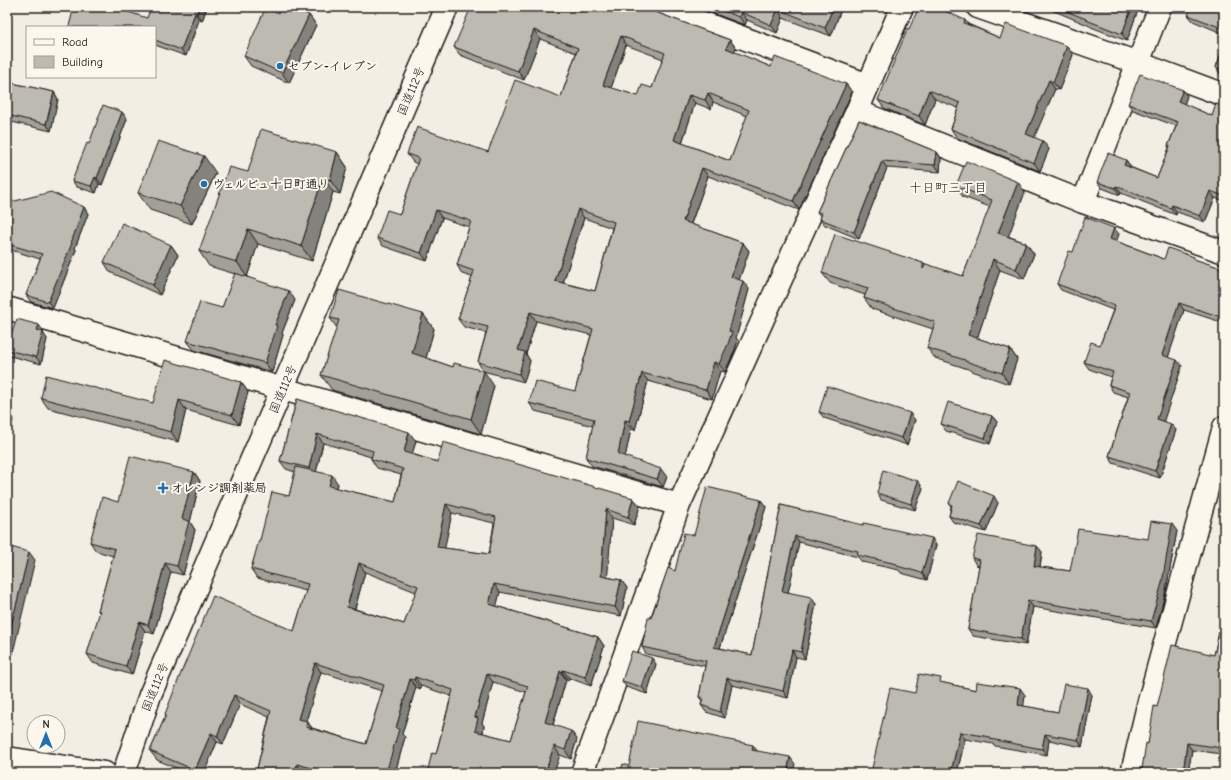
<svg xmlns="http://www.w3.org/2000/svg" width="1231" height="780" viewBox="0 0 1231 780" font-family="'Comic Neue','Klee One',sans-serif">
<rect width="100%" height="100%" fill="#f2eee4"/>
<filter id="ink" filterUnits="userSpaceOnUse"><feTurbulence type="fractalNoise" baseFrequency=".025" numOctaves="2"/><feDisplacementMap in="SourceGraphic" scale="8" xChannelSelector="R" yChannelSelector="G"/><feConvolveMatrix kernelMatrix="1 2 1 2 8 2 1 2 1" color-interpolation-filters="sRGB"/></filter>
<g filter="url(#ink)">
<g fill="none" stroke-linecap="round" stroke-linejoin="round">
<!-- minor casing -->
<g stroke="#1c1c1c" stroke-width="25">
<path id="minor" d="M 661,7 L 868,85
M 978,7 L 1138,63 L 1224,95
M 857,111 L 1083,202 L 1224,252
M 1083,202 L 1160,7
M 7,308 L 679,505
M 582,773 L 679,505 L 857,111 L 902,7
M 1132,773 L 1149,701 L 1224,427"/>
</g>
<!-- major casing -->
<g stroke="#1c1c1c" stroke-width="25">
<path id="major" d="M 7,758 L 105,773"/>
</g>
<!-- highway casing -->
<g stroke="#1c1c1c" stroke-width="25">
<path id="highway" d="M 124,773 L 150,695 L 447,7"/>
</g>
<!-- minor -->
<use href="#minor" stroke="#fbf7ec" stroke-width="22"/>
<!-- major -->
<use href="#major" stroke="#fbf7ec" stroke-width="22"/>
<!-- highway -->
<use href="#highway" stroke="#fbf7ec" stroke-width="22"/>
</g>
<!-- wall -->
<path fill="#a3a098" stroke="#1c1c1c" fill-rule="evenodd" d="M 207,7 L 202,21 L 199,20 L 186,56 L 155,45 L 155,27 L 69,27 L 69,26 L 147,18 Z
M 649,7 L 649,9 L 650,10 L 730,40 L 736,48 L 734,52 L 771,67 L 846,84 L 852,92 L 799,210 L 708,176 L 691,224 L 743,243 L 749,251 L 739,280 L 749,289 L 736,338 L 738,340 L 734,352 L 725,372 L 720,371 L 712,399 L 648,381 L 635,430 L 631,429 L 625,457 L 667,477 L 663,487 L 592,466 L 586,458 L 593,426 L 535,411 L 529,403 L 575,391 L 591,335 L 536,321 L 526,354 L 530,361 L 524,382 L 483,371 L 478,362 L 486,333 L 464,327 L 458,319 L 472,277 L 462,274 L 457,265 L 469,227 L 442,218 L 427,261 L 383,246 L 377,238 L 400,214 L 417,164 L 413,162 L 407,154 L 488,152 L 561,97 L 576,53 L 540,39 L 524,80 L 460,55 L 454,47 ZM 626,45 L 663,59 L 652,88 L 638,96 L 611,88 ZM 713,102 L 747,116 L 730,161 L 682,143 L 695,103 L 711,109 ZM 584,218 L 612,228 L 595,291 L 563,283 Z
M 696,7 L 842,7 L 831,36 L 783,18 L 777,33 L 747,20 L 745,25 Z
M 1050,7 L 1139,7 L 1127,41 L 1091,27 L 1090,26 L 1052,10 Z
M 1224,7 L 1224,34 L 1193,21 L 1188,15 Z
M 309,15 L 316,25 L 289,83 L 251,66 L 244,56 Z
M 965,20 L 968,24 L 1000,38 L 1073,55 L 1059,90 L 1055,89 L 1034,137 L 1049,149 L 1040,171 L 957,138 L 951,129 L 958,108 L 935,99 L 925,125 L 884,108 L 878,100 Z
M 1224,46 L 1224,75 L 1220,74 L 1216,67 Z
M 7,82 L 54,92 L 58,99 L 51,131 L 7,121 Z
M 1187,96 L 1184,104 L 1212,116 L 1224,106 L 1224,201 L 1215,198 L 1205,222 L 1177,212 L 1176,215 L 1121,193 L 1120,195 L 1102,188 L 1097,182 L 1126,160 L 1130,166 L 1130,167 L 1157,178 L 1169,148 L 1168,146 L 1176,126 L 1133,110 L 1128,104 Z
M 122,112 L 127,119 L 102,185 L 99,184 L 96,193 L 77,187 L 72,181 L 89,144 Z
M 859,120 L 937,152 L 941,158 L 940,172 L 887,168 L 859,239 L 825,225 L 820,219 L 821,217 L 817,212 Z
M 337,152 L 347,167 L 340,194 L 333,192 L 312,261 L 258,244 L 247,277 L 295,300 L 282,333 L 283,335 L 272,372 L 194,350 L 187,341 L 222,308 L 235,274 L 209,266 L 199,251 L 248,172 Z
M 216,173 L 192,224 L 150,210 L 138,193 Z
M 956,186 L 1025,192 L 1008,236 L 1026,243 L 1034,254 L 1024,279 L 1000,270 L 977,338 L 1010,349 L 1017,359 L 1009,384 L 972,371 L 971,370 L 935,358 L 927,348 L 933,329 L 872,309 L 864,298 L 865,295 L 830,283 L 822,273 L 923,263 L 925,265 L 963,276 L 990,207 L 963,197 Z
M 7,203 L 84,207 L 88,214 L 75,248 L 76,250 L 53,308 L 31,302 L 26,295 L 40,259 L 11,250 L 7,263 Z
M 1119,234 L 1116,241 L 1164,259 L 1196,260 L 1224,269 L 1224,323 L 1184,310 L 1168,357 L 1182,366 L 1163,421 L 1176,430 L 1160,478 L 1113,463 L 1109,456 L 1128,397 L 1113,392 L 1109,385 L 1111,377 L 1089,369 L 1084,362 L 1100,345 L 1113,310 L 1061,290 L 1057,284 L 1073,252 Z
M 171,245 L 178,255 L 160,295 L 110,272 L 104,262 Z
M 423,314 L 434,329 L 426,358 L 453,367 L 494,386 L 481,434 L 332,390 L 321,375 L 337,328 L 330,318 Z
M 44,332 L 43,333 L 47,339 L 41,364 L 10,356 L 7,352 L 7,345 Z
M 241,382 L 248,392 L 239,425 L 186,410 L 178,442 L 48,408 L 41,398 L 153,403 Z
M 297,399 L 416,441 L 412,454 L 438,462 L 633,498 L 640,506 L 634,525 L 612,518 L 607,577 L 621,580 L 627,588 L 621,616 L 500,592 L 496,606 L 598,637 L 604,646 L 591,686 L 569,678 L 568,681 L 566,680 L 553,725 L 577,739 L 571,759 L 560,755 L 436,754 L 451,696 L 421,686 L 420,689 L 416,687 L 402,734 L 405,737 L 395,773 L 306,773 L 303,772 L 303,773 L 256,773 L 269,717 L 240,704 L 223,744 L 217,742 L 204,773 L 188,773 L 157,760 L 150,751 L 166,715 L 165,714 L 294,631 L 306,591 L 257,578 L 251,569 L 260,540 L 289,496 L 295,472 L 286,469 L 280,461 ZM 323,443 L 371,457 L 371,459 L 377,468 L 401,475 L 395,502 L 337,488 L 338,484 L 316,472 ZM 452,513 L 494,523 L 489,554 L 444,548 ZM 365,572 L 416,592 L 404,624 L 355,609 ZM 321,672 L 382,691 L 366,744 L 312,728 L 307,721 L 306,721 ZM 493,682 L 526,692 L 511,740 L 483,733 L 484,726 L 482,723 Z
M 819,412 L 915,420 L 907,445 L 824,418 Z
M 992,416 L 997,422 L 990,444 L 946,431 L 941,424 Z
M 194,472 L 200,481 L 190,522 L 195,530 L 183,575 L 171,572 L 154,634 L 145,631 L 132,675 L 93,663 L 87,654 L 100,613 L 98,611 L 113,556 L 96,551 L 90,542 L 118,502 Z
M 923,488 L 915,510 L 881,500 L 877,493 Z
M 761,500 L 766,507 L 720,648 L 752,655 L 781,505 L 936,545 L 927,580 L 901,573 L 899,570 L 862,562 L 858,557 L 799,542 L 788,592 L 816,604 L 805,659 L 796,657 L 788,698 L 732,685 L 725,718 L 706,712 L 701,705 L 702,701 L 699,697 L 705,666 L 646,654 L 642,647 L 651,618 L 675,571 L 694,535 Z
M 949,503 L 998,503 L 986,532 L 953,522 L 949,516 L 951,507 Z
M 1177,531 L 1166,590 L 1156,628 L 1033,607 L 1026,645 L 973,636 L 968,629 L 979,566 L 976,565 L 972,558 L 1037,546 L 1042,552 L 1040,567 L 1070,571 L 1148,539 Z
M 1224,601 L 1224,765 L 1220,760 L 1221,754 L 1192,750 L 1188,773 L 1137,773 L 1142,769 L 1157,707 L 1214,655 L 1223,614 L 1222,611 Z
M 656,664 L 647,694 L 626,687 L 622,681 Z
M 944,683 L 976,690 L 1025,695 L 1023,706 L 1058,712 L 1092,695 L 1082,747 L 1049,740 L 1047,755 L 995,746 L 993,744 L 965,739 L 957,773 L 871,773 L 915,693 Z"/>
<!-- shaded-wall -->
<path fill="#84827c" stroke="#1c1c1c" d="M 199,7 L 207,7 L 202,21 L 197,14 Z
M 833,7 L 842,7 L 831,36 L 825,28 Z
M 1132,7 L 1139,7 L 1127,41 L 1122,34 Z
M 778,9 L 783,18 L 777,33 L 771,25 Z
M 741,12 L 747,20 L 745,25 L 739,17 Z
M 195,13 L 199,20 L 186,56 L 181,50 Z
M 309,15 L 316,25 L 289,83 L 282,73 Z
M 1224,23 L 1224,32 L 1222,28 Z
M 534,30 L 540,39 L 524,80 L 518,71 Z
M 621,36 L 626,45 L 609,94 L 603,85 Z
M 730,40 L 736,48 L 732,57 L 726,48 Z
M 1067,46 L 1073,55 L 1059,90 L 1053,82 Z
M 1049,80 L 1055,89 L 1032,143 L 1026,134 Z
M 846,84 L 852,92 L 799,210 L 793,201 Z
M 929,90 L 935,99 L 925,125 L 919,116 Z
M 1183,90 L 1187,96 L 1183,108 L 1178,101 Z
M 54,92 L 58,99 L 51,131 L 46,124 Z
M 708,93 L 713,102 L 711,109 L 705,100 Z
M 689,95 L 695,103 L 680,149 L 674,140 Z
M 122,112 L 127,119 L 102,185 L 97,178 Z
M 1043,141 L 1049,149 L 1040,171 L 1034,163 Z
M 337,152 L 347,167 L 340,194 L 330,180 Z
M 937,152 L 941,158 L 940,172 L 935,165 Z
M 204,156 L 216,173 L 192,224 L 180,206 Z
M 1126,160 L 1130,166 L 1128,171 L 1124,165 Z
M 882,161 L 887,168 L 859,239 L 854,232 Z
M 702,168 L 708,176 L 689,229 L 683,221 Z
M 95,177 L 99,184 L 96,193 L 91,186 Z
M 323,177 L 333,192 L 312,261 L 301,246 Z
M 1018,182 L 1025,192 L 1006,243 L 998,233 Z
M 1116,186 L 1121,193 L 1120,195 L 1115,188 Z
M 1210,191 L 1215,198 L 1205,222 L 1200,216 Z
M 1172,205 L 1177,212 L 1176,215 L 1171,208 Z
M 84,207 L 88,214 L 75,248 L 76,250 L 53,308 L 48,302 Z
M 578,209 L 584,218 L 561,289 L 555,281 Z
M 436,210 L 442,218 L 427,261 L 421,253 Z
M 1114,228 L 1119,234 L 1115,246 L 1110,239 Z
M 248,229 L 258,244 L 247,277 L 237,262 Z
M 743,243 L 749,251 L 737,286 L 731,277 Z
M 1026,243 L 1034,254 L 1024,279 L 1016,269 Z
M 7,245 L 11,250 L 7,263 Z
M 171,245 L 178,255 L 160,295 L 153,285 Z
M 993,259 L 1000,270 L 975,345 L 968,335 Z
M 743,281 L 749,289 L 736,338 L 738,340 L 734,352 L 725,372 L 719,364 Z
M 289,291 L 295,300 L 282,333 L 283,335 L 272,372 L 265,363 L 275,325 Z
M 1179,303 L 1184,310 L 1167,361 L 1162,355 Z
M 530,312 L 536,321 L 526,354 L 530,361 L 524,382 L 519,374 L 518,350 Z
M 423,314 L 434,329 L 423,369 L 412,353 Z
M 39,325 L 44,332 L 43,333 L 47,339 L 41,364 L 36,357 L 37,330 Z
M 1010,349 L 1017,359 L 1009,384 L 1002,373 Z
M 1177,360 L 1182,366 L 1162,426 L 1157,419 Z
M 714,362 L 720,371 L 712,399 L 706,390 Z
M 484,371 L 494,386 L 481,434 L 471,419 Z
M 642,373 L 648,381 L 635,430 L 629,421 Z
M 241,382 L 248,392 L 239,425 L 232,415 Z
M 179,400 L 186,410 L 178,442 L 171,432 Z
M 7,411 L 13,420 L 7,437 Z
M 910,413 L 915,420 L 907,445 L 902,438 Z
M 992,416 L 997,422 L 990,444 L 985,438 Z
M 625,420 L 631,429 L 624,463 L 618,454 Z
M 1171,424 L 1176,430 L 1160,478 L 1155,471 Z
M 409,432 L 416,441 L 410,461 L 404,452 Z
M 317,434 L 323,443 L 315,477 L 309,468 Z
M 661,469 L 667,477 L 663,487 L 657,479 Z
M 194,472 L 200,481 L 190,522 L 195,530 L 183,575 L 177,566 L 182,519 Z
M 332,475 L 338,484 L 335,495 L 329,486 Z
M 918,481 L 923,488 L 915,510 L 911,504 Z
M 994,496 L 998,503 L 986,532 L 981,526 Z
M 633,498 L 640,506 L 634,525 L 628,517 Z
M 761,500 L 766,507 L 718,654 L 714,647 Z
M 446,504 L 452,513 L 443,556 L 437,547 Z
M 606,509 L 612,518 L 607,584 L 601,576 Z
M 1172,524 L 1177,531 L 1166,590 L 1156,628 L 1151,621 Z
M 795,536 L 799,542 L 787,598 L 782,591 Z
M 932,538 L 936,545 L 927,580 L 922,573 Z
M 1037,546 L 1042,552 L 1039,573 L 1034,566 Z
M 29,552 L 35,560 L 7,678 L 7,643 Z
M 165,563 L 171,572 L 154,634 L 148,625 Z
M 359,563 L 365,572 L 353,615 L 347,607 Z
M 621,580 L 627,588 L 621,616 L 615,607 Z
M 494,584 L 500,592 L 495,613 L 489,604 Z
M 811,597 L 816,604 L 805,659 L 801,652 Z
M 1028,600 L 1033,607 L 1026,645 L 1021,639 Z
M 139,622 L 145,631 L 132,675 L 126,666 Z
M 598,637 L 604,646 L 591,686 L 585,677 Z
M 792,650 L 796,657 L 788,698 L 783,691 Z
M 652,658 L 656,664 L 647,694 L 642,687 Z
M 315,663 L 321,672 L 304,728 L 298,719 Z
M 563,670 L 569,678 L 568,681 L 562,672 Z
M 560,671 L 566,680 L 551,731 L 545,722 Z
M 487,674 L 493,682 L 482,723 L 484,726 L 481,739 L 475,731 L 475,717 Z
M 415,677 L 421,686 L 420,689 L 414,680 Z
M 727,678 L 732,685 L 725,718 L 720,712 Z
M 410,679 L 416,687 L 402,734 L 405,737 L 395,773 L 386,773 L 396,728 Z
M 1020,688 L 1025,695 L 1023,712 L 1018,705 Z
M 1088,688 L 1092,695 L 1082,747 L 1078,740 Z
M 234,695 L 240,704 L 223,744 L 217,736 Z
M 307,721 L 313,730 L 306,727 Z
M 571,731 L 577,739 L 571,759 L 565,750 Z
M 960,732 L 965,739 L 957,773 L 951,773 Z
M 211,733 L 217,742 L 204,773 L 198,773 L 195,770 Z
M 1045,734 L 1049,740 L 1047,755 L 1042,749 Z
M 1187,743 L 1192,750 L 1188,773 L 1183,773 Z
M 753,745 L 758,752 L 752,750 Z
M 554,746 L 560,755 L 554,773 L 545,773 Z
M 790,757 L 795,764 L 793,773 L 787,773 Z
M 297,764 L 303,772 L 303,773 L 295,773 Z"/>
<!-- building -->
<path fill="#bdbab1" stroke="#1c1c1c" fill-rule="evenodd" d="M 74,7 L 113,7 L 147,18 L 151,7 L 199,7 L 197,14 L 195,13 L 181,50 L 155,40 L 155,27 L 72,27 L 69,26 Z
M 266,7 L 292,7 L 309,15 L 282,73 L 244,56 Z
M 471,7 L 646,7 L 650,10 L 730,40 L 726,48 L 771,67 L 775,57 L 846,84 L 793,201 L 702,168 L 683,221 L 743,243 L 731,277 L 743,281 L 729,331 L 732,332 L 728,344 L 719,364 L 714,362 L 706,390 L 642,373 L 629,421 L 625,420 L 618,454 L 661,469 L 657,479 L 586,458 L 594,419 L 529,403 L 535,381 L 575,391 L 593,329 L 530,312 L 518,350 L 525,352 L 519,374 L 478,362 L 488,327 L 458,319 L 474,271 L 457,265 L 471,221 L 436,210 L 421,253 L 377,238 L 387,210 L 400,214 L 419,158 L 407,154 L 417,127 L 488,152 L 515,80 L 561,97 L 578,48 L 534,30 L 518,71 L 454,47 ZM 621,36 L 665,53 L 652,88 L 642,85 L 638,96 L 603,85 ZM 708,93 L 749,110 L 730,161 L 674,140 L 689,95 L 705,100 ZM 578,209 L 614,222 L 595,291 L 555,281 Z
M 713,7 L 833,7 L 825,28 L 778,9 L 771,25 L 741,12 L 739,17 Z
M 919,7 L 936,7 L 965,20 L 964,23 L 1000,38 L 1006,24 L 1067,46 L 1053,82 L 1049,80 L 1026,134 L 1043,141 L 1034,163 L 951,129 L 960,103 L 929,90 L 919,116 L 878,100 L 908,28 L 909,29 Z
M 1056,7 L 1132,7 L 1122,34 L 1086,20 L 1086,19 Z
M 1191,7 L 1224,7 L 1224,23 L 1222,28 L 1188,15 Z
M 1224,46 L 1224,71 L 1216,67 Z
M 1140,74 L 1183,90 L 1178,101 L 1212,116 L 1216,104 L 1224,106 L 1224,196 L 1210,191 L 1200,216 L 1172,205 L 1171,208 L 1116,186 L 1115,188 L 1097,182 L 1108,153 L 1126,160 L 1124,165 L 1157,178 L 1170,146 L 1168,146 L 1178,122 L 1128,104 Z
M 7,82 L 54,92 L 46,124 L 7,115 Z
M 103,105 L 122,112 L 97,178 L 95,177 L 91,186 L 72,181 L 87,143 L 89,144 Z
M 859,120 L 937,152 L 935,165 L 882,161 L 854,232 L 820,219 L 822,213 L 817,212 Z
M 261,129 L 337,152 L 330,180 L 323,177 L 301,246 L 248,229 L 237,262 L 199,251 L 229,167 L 248,172 Z
M 158,141 L 204,156 L 180,206 L 138,193 Z
M 966,161 L 1018,182 L 998,233 L 1026,243 L 1016,269 L 993,259 L 968,335 L 1010,349 L 1002,373 L 965,361 L 965,360 L 927,348 L 935,322 L 864,298 L 868,288 L 822,273 L 835,234 L 923,263 L 923,269 L 926,264 L 963,276 L 992,200 L 956,186 Z
M 51,192 L 84,207 L 71,243 L 72,243 L 48,302 L 26,295 L 42,254 L 7,244 L 7,203 Z
M 1085,217 L 1114,228 L 1110,239 L 1164,259 L 1168,248 L 1194,257 L 1194,259 L 1224,269 L 1224,318 L 1179,303 L 1162,355 L 1177,360 L 1157,419 L 1171,424 L 1155,471 L 1109,456 L 1130,392 L 1109,385 L 1113,372 L 1084,362 L 1091,342 L 1100,345 L 1115,306 L 1057,284 L 1069,251 L 1073,252 Z
M 122,223 L 171,245 L 153,285 L 104,262 Z
M 235,273 L 289,291 L 275,325 L 277,326 L 265,363 L 187,341 L 200,302 L 222,308 Z
M 339,290 L 423,314 L 412,353 L 453,367 L 454,363 L 484,371 L 471,419 L 321,375 L 339,320 L 330,318 Z
M 17,319 L 39,325 L 37,330 L 43,332 L 36,357 L 7,350 L 7,345 Z
M 165,360 L 241,382 L 232,415 L 179,400 L 171,432 L 41,398 L 46,375 L 153,403 Z
M 827,386 L 910,413 L 902,438 L 819,412 Z
M 297,399 L 409,432 L 404,452 L 438,462 L 443,442 L 633,498 L 628,517 L 606,509 L 601,576 L 621,580 L 615,607 L 494,584 L 489,604 L 598,637 L 585,677 L 563,670 L 562,672 L 560,671 L 545,722 L 571,731 L 565,750 L 554,746 L 545,773 L 427,773 L 432,753 L 436,754 L 453,690 L 415,677 L 414,680 L 410,679 L 396,728 L 399,729 L 386,773 L 330,773 L 297,764 L 295,773 L 256,773 L 271,711 L 234,695 L 217,736 L 211,733 L 195,770 L 150,751 L 166,715 L 165,714 L 181,673 L 213,596 L 294,631 L 308,584 L 251,569 L 259,540 L 260,540 L 272,492 L 289,496 L 296,467 L 332,475 L 329,486 L 395,502 L 403,469 L 371,459 L 373,451 L 317,434 L 309,468 L 280,461 ZM 446,504 L 496,517 L 489,554 L 437,547 ZM 359,563 L 418,586 L 404,624 L 347,607 ZM 315,663 L 384,685 L 366,744 L 306,727 L 307,721 L 298,719 ZM 487,674 L 528,686 L 511,740 L 475,731 L 478,718 L 475,717 Z
M 948,402 L 992,416 L 985,438 L 941,424 Z
M 130,456 L 194,472 L 182,519 L 189,521 L 177,566 L 165,563 L 148,625 L 139,622 L 126,666 L 87,654 L 100,611 L 98,611 L 115,549 L 90,542 L 102,497 L 118,502 Z
M 883,470 L 918,481 L 911,504 L 877,493 Z
M 958,481 L 994,496 L 981,526 L 949,516 L 952,505 L 949,503 Z
M 707,487 L 761,500 L 714,647 L 752,655 L 781,505 L 863,525 L 864,523 L 932,538 L 922,573 L 897,566 L 897,564 L 857,555 L 858,551 L 795,536 L 782,591 L 811,597 L 801,652 L 792,650 L 783,691 L 727,678 L 720,712 L 701,705 L 703,698 L 699,697 L 706,661 L 642,647 L 648,618 L 651,618 L 668,568 L 675,571 L 684,533 L 694,535 Z
M 1151,521 L 1172,524 L 1162,583 L 1151,621 L 1028,600 L 1021,639 L 968,629 L 980,560 L 972,558 L 978,535 L 1037,546 L 1034,566 L 1070,571 L 1078,529 L 1148,539 Z
M 7,546 L 29,552 L 7,643 Z
M 1224,601 L 1224,760 L 1220,760 L 1222,748 L 1187,743 L 1183,773 L 1137,773 L 1140,768 L 1142,769 L 1146,743 L 1148,744 L 1154,706 L 1157,707 L 1172,645 L 1214,655 L 1224,612 L 1222,611 Z
M 632,651 L 652,658 L 642,687 L 622,681 Z
M 919,674 L 941,678 L 940,682 L 976,690 L 977,682 L 1020,688 L 1018,705 L 1058,712 L 1064,684 L 1088,688 L 1078,740 L 1045,734 L 1042,749 L 990,739 L 990,737 L 960,732 L 951,773 L 908,773 L 898,771 L 898,773 L 871,773 L 890,688 L 915,693 Z
M 638,721 L 753,745 L 752,750 L 790,757 L 787,773 L 620,773 L 623,764 L 629,766 Z"/>
</g>
<!-- markers -->
<g fill="#1f6fb2" stroke="#fbf7ec" stroke-width="1.5">
<circle cx="280" cy="66" r="4"/>
<circle cx="204" cy="184" r="4"/>
<path d="M161 482h4v4h4v4h-4v4h-4v-4h-4v-4h4z"/>
</g>
<g text-anchor="middle" dominant-baseline="central" stroke-width="4" stroke-linejoin="round" paint-order="stroke">
<!-- poi labels -->
<g font-size="12" font-weight="bold" fill="#1c1c1c" stroke="#fbf7ec" text-anchor="start">
<text x="288" y="66">セブン-イレブン</text>
<text x="212" y="184">ヴェルビュ十日町通り</text>
<text x="171" y="488">オレンジ調剤薬局</text>
</g>
<!-- street labels -->
<g font-size="12" fill="#1c1c1c" stroke="#fbf7ec">
<text transform="translate(411 91) rotate(-67)">国道112号</text>
<text transform="translate(283 389) rotate(-67)">国道112号</text>
<text transform="translate(155 687) rotate(-68)">国道112号</text>
</g>
<!-- neighbourhood labels -->
<g font-size="13" fill="#1c1c1c" stroke="#fbf7ec">
<text x="948" y="187">十日町三丁目</text>
</g>
</g>
<!-- margin -->
<rect width="1231" height="780" fill="none" stroke="#fbf7ec" stroke-width="24"/>
<rect x="12" y="12" width="1207" height="756" fill="none" stroke="#1c1c1c" stroke-width="1.5" filter="url(#ink)"/>
<!-- legend -->
<rect x="26" y="26" width="130" height="52" fill="#fbf7ec" stroke="#a29f99"/>
<rect x="34" y="39" width="20" height="6" fill="#fbf7ec" stroke="#a29f99"/>
<text x="62" y="46" font-size="12" fill="#1c1c1c">Road</text>
<rect x="34" y="56" width="20" height="12" fill="#bdbab1" stroke="#a29f99"/>
<text x="62" y="66" font-size="12" fill="#1c1c1c">Building</text>
<!-- north arrow -->
<g transform="translate(46 734)"><circle r="19" fill="#fbf7ec" stroke="#a29f99"/>
<path d="M0-3L7 15L0 10L-7 15Z" fill="#1f6fb2"/>
<text y="-6" font-size="11" font-weight="bold" text-anchor="middle" fill="#1c1c1c">N</text>
</g>
</svg>
